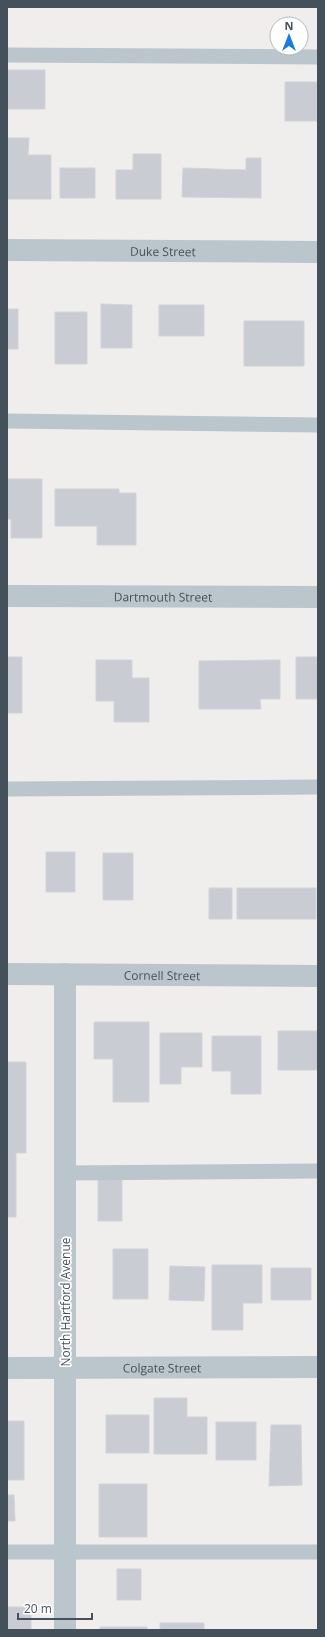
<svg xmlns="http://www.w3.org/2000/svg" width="325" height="1637" viewBox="0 0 325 1637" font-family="'Open Sans',sans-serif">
<rect width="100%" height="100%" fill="#f0eded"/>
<!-- building -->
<path fill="#c9ccd2" stroke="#d1d3d9" d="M 7,70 L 45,70 L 45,109 L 7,109 Z
M 285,82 L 317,82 L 317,121 L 285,121 Z
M 7,138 L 29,138 L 28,155 L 51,155 L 51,199 L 7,199 Z
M 133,154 L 161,154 L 161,199 L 116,199 L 116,170 L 133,170 Z
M 246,158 L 261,158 L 261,198 L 182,197 L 183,168 L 246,170 Z
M 60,168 L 95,168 L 95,198 L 60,198 Z
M 101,304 L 132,305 L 132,348 L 101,348 Z
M 159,305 L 204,305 L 204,336 L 159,336 Z
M 7,309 L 18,309 L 18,349 L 7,349 Z
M 55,312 L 87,312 L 87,364 L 55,364 Z
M 244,321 L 304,321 L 304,366 L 244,366 Z
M 7,479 L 42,479 L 42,538 L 11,538 L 11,519 L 7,519 Z
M 55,489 L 119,489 L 119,493 L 136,493 L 136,545 L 97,545 L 97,526 L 55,526 Z
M 7,657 L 22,657 L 22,713 L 7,713 Z
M 296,657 L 318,657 L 318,699 L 296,699 Z
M 96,660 L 132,660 L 132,678 L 149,678 L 149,722 L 114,722 L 114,701 L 96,701 Z
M 280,660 L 280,699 L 260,699 L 261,709 L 199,709 L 199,661 Z
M 46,852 L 75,852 L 75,892 L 46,892 Z
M 103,853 L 133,853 L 133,900 L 103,900 Z
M 209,888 L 232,888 L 232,919 L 209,919 Z
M 237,888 L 316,888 L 316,919 L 237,919 Z
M 94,1022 L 149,1022 L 149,1102 L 113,1102 L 113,1059 L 94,1059 Z
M 278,1031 L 318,1031 L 318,1070 L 278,1070 Z
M 160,1033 L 202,1033 L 202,1067 L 181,1067 L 181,1084 L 160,1084 Z
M 212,1036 L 261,1036 L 261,1094 L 231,1094 L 231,1071 L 212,1071 Z
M 7,1062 L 26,1062 L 26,1153 L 16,1153 L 16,1217 L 7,1217 Z
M 98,1179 L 122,1179 L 122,1221 L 98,1221 Z
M 113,1249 L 148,1249 L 148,1299 L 113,1299 Z
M 212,1265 L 262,1265 L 262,1303 L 243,1303 L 243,1330 L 212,1330 Z
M 170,1266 L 205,1267 L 204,1301 L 169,1300 Z
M 271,1268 L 311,1268 L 311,1300 L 271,1300 Z
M 154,1398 L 187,1398 L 187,1417 L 207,1417 L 207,1454 L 154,1454 Z
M 106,1415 L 149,1415 L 149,1453 L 106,1453 Z
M 7,1421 L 24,1421 L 24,1480 L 7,1480 Z
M 216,1422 L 256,1422 L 256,1460 L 216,1460 Z
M 271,1425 L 301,1425 L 302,1485 L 269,1486 Z
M 99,1484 L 147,1484 L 147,1537 L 99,1537 Z
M 7,1495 L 14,1495 L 15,1521 L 7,1521 Z
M 117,1569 L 141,1569 L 141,1600 L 117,1600 Z
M 7,1607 L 31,1607 L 31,1630 L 7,1630 Z
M 160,1623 L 204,1623 L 204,1630 L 160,1630 Z
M 100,1627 L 147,1627 L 147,1630 L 100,1630 Z"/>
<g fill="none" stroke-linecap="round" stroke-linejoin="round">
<!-- service -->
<path stroke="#bbc5cc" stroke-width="15" d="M 7,55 L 318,57
M 7,421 L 318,425
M 7,789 L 318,787
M 65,1173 L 318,1171
M 7,1552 L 318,1552"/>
<!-- minor -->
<g stroke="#bbc5cc" stroke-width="22">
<path id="s1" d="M 7,250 L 318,252"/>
<path id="s2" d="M 7,596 L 318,597"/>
<path id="s3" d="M 7,974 L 318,976"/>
<path d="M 65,974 L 65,1630"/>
<path id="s4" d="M 7,1368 L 318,1367"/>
</g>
</g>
<g text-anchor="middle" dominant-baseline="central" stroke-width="3.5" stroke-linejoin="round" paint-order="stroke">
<!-- street labels -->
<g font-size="12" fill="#45515a" stroke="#fff">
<text stroke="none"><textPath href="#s1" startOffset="156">Duke Street</textPath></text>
<text stroke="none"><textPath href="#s2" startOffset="156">Dartmouth Street</textPath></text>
<text stroke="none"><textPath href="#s3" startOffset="155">Cornell Street</textPath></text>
<text transform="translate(65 1302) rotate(-90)">North Hartford Avenue</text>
<text stroke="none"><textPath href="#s4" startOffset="155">Colgate Street</textPath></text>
</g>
</g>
<!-- border -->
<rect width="325" height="1637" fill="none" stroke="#45515a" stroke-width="16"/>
<!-- north arrow -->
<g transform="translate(289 36)"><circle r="19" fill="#ffffff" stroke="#b5b9bd"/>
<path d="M0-3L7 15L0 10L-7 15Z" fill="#197bdd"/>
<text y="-6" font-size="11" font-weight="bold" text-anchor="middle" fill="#45515a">N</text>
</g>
<!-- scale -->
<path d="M18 1613v6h74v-6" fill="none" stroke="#45515a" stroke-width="2"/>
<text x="24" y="1613" font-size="12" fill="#45515a" stroke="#ffffff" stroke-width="3" paint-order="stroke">20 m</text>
</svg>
